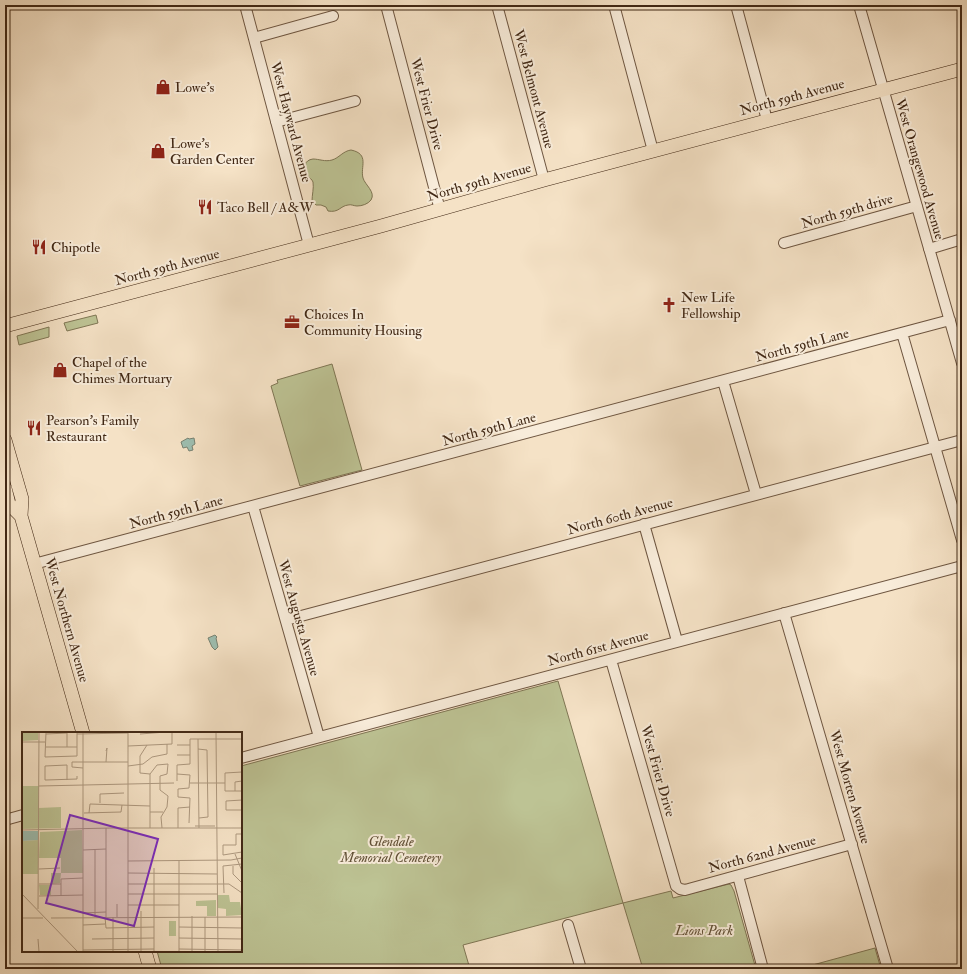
<svg xmlns="http://www.w3.org/2000/svg" width="967" height="974" viewBox="0 0 967 974" font-family="'IM FELL Double Pica',serif">
<rect width="100%" height="100%" fill="#f5e2c6"/>
<filter id="stains"><feTurbulence type="fractalNoise" baseFrequency=".005" numOctaves="4"/><feColorMatrix values="0 0 0 0 .2 0 0 0 0 .09 0 0 0 0 .02 0 0 0 .5 -.17"/></filter>
<radialGradient id="worn" r=".72"><stop offset=".6" stop-color="#630" stop-opacity="0"/><stop offset="1" stop-color="#630" stop-opacity=".3"/></radialGradient>
<!-- green -->
<path fill="#bdc394" stroke="#7f7654" d="M 351,150 C 370,154 360,167 363,178 C 365,185 376,192 371,200 C 368,204 362,206 357,206 C 354,206 351,204 348,205 C 340,206 339,213 328,211 L 326,207 L 321,205 L 316,205 L 312,201 C 312,195 314,188 313,182 C 312,179 309,178 307,175 C 303,168 304,160 313,159 C 319,159 325,162 332,160 C 339,158 343,151 351,150 Z
M 96,315 L 98,323 L 67,331 L 64,323 Z
M 49,327 L 49,337 L 19,345 L 17,336 Z
M 332,364 L 362,470 L 300,486 L 271,386 L 278,383 L 277,380 Z
M 558,681 L 623,903 L 671,891 L 673,898 L 729,884 L 731,885 L 734,891 L 756,969 L 643,969 L 623,903 L 463,945 L 470,969 L 162,969 L 157,951 L 241,951 L 241,766 Z
M 875,948 L 881,969 L 798,969 Z"/>
<!-- water -->
<path fill="#9dbeb0" stroke="#788272" d="M 188,438 L 189,439 L 194,438 L 195,444 L 192,446 L 193,450 L 189,451 L 187,447 L 183,448 L 181,442 Z
M 215,635 L 217,637 L 216,638 L 218,647 L 215,650 L 212,647 L 208,638 Z"/>
<g fill="none" stroke-linecap="round" stroke-linejoin="round">
<!-- minor casing -->
<g stroke="#6e5641" stroke-width="12">
<path id="minor" d="M 245,5 L 309,245
M 386,5 L 440,210
M 497,5 L 544,180
M 614,5 L 653,151
M 736,5 L 767,120
M 859,5 L 962,363
M 254,38 L 333,16
M 276,122 L 355,101
M 784,243 L 917,206
M 929,249 L 962,239
M 902,333 L 962,540
M 723,381 L 756,494
M 253,506 L 319,737
M 644,524 L 677,641
M 34,564 L 950,320
M 784,613 L 888,969
M 286,620 L 962,440
M 611,660 L 676,886 L 680,889 L 685,890 L 852,844
M 241,758 L 962,566
M 5,820 L 23,815
M 738,876 L 763,969
M 568,925 L 581,969"/>
</g>
<!-- major casing -->
<g stroke="#412815" stroke-width="14">
<path id="major" d="M 5,326 L 381,226 L 544,180 L 962,69
M 5,440 L 22,499 L 21,516 L 83,733
M 5,488 L 9,504 L 21,516
M 145,951 L 150,969"/>
</g>
<!-- minor -->
<use href="#minor" stroke="#f8ecda" stroke-width="10"/>
<!-- major -->
<use href="#major" stroke="#f5e2c6" stroke-width="13"/>
</g>
<!-- icons -->
<defs>
<g id="shop-bare" transform="scale(1.2)"><path d="M-5-2.5h2.3a2.7 3.5 0 0 1 5.4 0H5L5.5 6h-11ZM-1.5-2.5h3a1.5 2.3 0 0 0-3 0Z" fill="#8f2418" stroke="#f8ecda" stroke-width="2.5" paint-order="stroke"/></g>
<g id="restaurant-bare" transform="scale(1.2)"><path d="M-5-6h1v4h1v-4h1v4h1v-4h1v5L-1.5 .5V6h-2V.5L-5-1ZM5-6V6H3V1.5H1.5Q1.5-4 5-6Z" fill="#8f2418" stroke="#f8ecda" stroke-width="2.5" paint-order="stroke"/></g>
<g id="church-bare" transform="scale(1.2)"><path d="M-1.2-6h2.4v3.5h3.3v2.4h-3.3V6h-2.4V-.1h-3.3v-2.4h3.3Z" fill="#8f2418" stroke="#f8ecda" stroke-width="2.5" paint-order="stroke"/></g>
<g id="office-bare" transform="scale(1.2)"><path d="M-6-3h4V-5.5h4V-3h4V5H-6ZM-1-4.5V-3h2v-1.5ZM-6 0V1H6V0Z" fill="#8f2418" stroke="#f8ecda" stroke-width="2.5" paint-order="stroke"/></g>
</defs>
<g fill-rule="evenodd">
<use href="#shop-bare" x="163" y="87"/>
<use href="#shop-bare" x="158" y="151"/>
<use href="#restaurant-bare" x="205" y="207"/>
<use href="#restaurant-bare" x="39" y="247"/>
<use href="#church-bare" x="669" y="305"/>
<use href="#office-bare" x="292" y="322"/>
<use href="#shop-bare" x="60" y="370"/>
<use href="#restaurant-bare" x="34" y="428"/>
</g>
<g text-anchor="middle" dominant-baseline="central" stroke-width="4" stroke-linejoin="round" paint-order="stroke">
<!-- poi labels -->
<g font-size="14" fill="#412815" stroke="#f8ecda" text-anchor="start">
<text x="175" y="87">Lowe's</text>
<text x="170" y="143">Lowe's<tspan x="170" dy="16">Garden Center</tspan></text>
<text x="217" y="207">Taco Bell / A&amp;W</text>
<text x="51" y="247">Chipotle</text>
<text x="681" y="297">New Life<tspan x="681" dy="16">Fellowship</tspan></text>
<text x="304" y="314">Choices In<tspan x="304" dy="16">Community Housing</tspan></text>
<text x="72" y="362">Chapel of the<tspan x="72" dy="16">Chimes Mortuary</tspan></text>
<text x="46" y="420">Pearson's Family<tspan x="46" dy="16">Restaurant</tspan></text>
</g>
<!-- street labels -->
<g font-size="14" fill="#412815" stroke="#f8ecda">
<text transform="translate(534 89) rotate(75)">West Belmont Avenue</text>
<text transform="translate(792 97) rotate(-15)">North 59th Avenue</text>
<text transform="translate(427 104) rotate(75)">West Frier Drive</text>
<text transform="translate(291 122) rotate(75)">West Hayward Avenue</text>
<text transform="translate(920 169) rotate(74)">West Orangewood Avenue</text>
<text transform="translate(479 182) rotate(-16)">North 59th Avenue</text>
<text transform="translate(847 211) rotate(-16)">North 59th drive</text>
<text transform="translate(167 267) rotate(-15)">North 59th Avenue</text>
<text transform="translate(802 345) rotate(-15)">North 59th Lane</text>
<text transform="translate(489 429) rotate(-15)">North 59th Lane</text>
<text transform="translate(176 512) rotate(-15)">North 59th Lane</text>
<text transform="translate(620 516) rotate(-15)">North 60th Avenue</text>
<text transform="translate(299 618) rotate(74)">West Augusta Avenue</text>
<text transform="translate(67 620) rotate(74)">West Northern Avenue</text>
<text transform="translate(598 648) rotate(-15)">North 61st Avenue</text>
<text transform="translate(658 771) rotate(74)">West Frier Drive</text>
<text transform="translate(850 787) rotate(74)">West Morten Avenue</text>
<text transform="translate(762 854) rotate(-15)">North 62nd Avenue</text>
</g>
<!-- park labels -->
<g font-size="14" font-style="italic" fill="#604f35" stroke="#f8ecda">
<text x="391" y="841">Glendale<tspan x="391" dy="16">Memorial Cemetery</tspan></text>
<text x="704" y="930">Lions Park</text>
</g>
</g>
<!-- overview -->
<g transform="translate(22 732)">
<rect width="220" height="220" fill="#f5e2c6"/>
<path d="M 1,0 L 16,0 L 16,8 L 1,9 ZM 0,54 L 17,54 L 17,76 L 39,75 L 39,96 L 0,97 ZM 60,98 L 61,141 L 39,141 L 38,151 L 29,152 L 29,141 L 39,141 L 39,126 L 17,126 L 18,100 ZM 16,108 L 16,142 L 0,142 L 0,109 ZM 17,153 L 29,153 L 29,163 L 18,163 ZM 196,163 L 207,163 L 208,170 L 218,170 L 220,183 L 204,184 L 204,177 L 196,176 ZM 194,168 L 194,184 L 185,184 L 185,174 L 174,174 L 174,169 ZM 147,189 L 154,189 L 154,204 L 147,204 Z" fill="#bdc394"/>
<path d="M 0,99 L 16,99 L 16,108 L 0,109 Z" fill="#9dbeb0"/>
<path fill="none" stroke="#ad987f" stroke-width="1" d="M 24,0 L 23,25 L 55,24 L 55,0M 106,0 L 106,220M 194,0 L 196,220M 24,2 L 45,1 L 45,15M 55,2 L 106,1M 118,2 L 144,0M 168,7 L 220,7M 176,7 L 177,96M 0,10 L 23,10M 125,13 L 118,24 L 118,41 L 128,42M 155,13 L 168,13M 106,14 L 150,12 L 150,0M 24,15 L 55,15M 176,17 L 185,18 L 186,85 L 177,86M 155,23 L 168,23M 84,30 L 85,16 L 84,19M 106,34 L 121,32 L 130,25 L 145,22 L 145,12M 61,36 L 50,35 L 50,30 L 106,30M 220,40 L 203,41 L 203,59 L 220,59M 155,42 L 168,43 L 167,56 L 156,57 L 156,65 L 168,66 L 167,91M 45,48 L 45,33 L 23,34 L 23,48 L 24,48 L 55,47 L 55,44M 155,49 L 155,33 L 168,32 L 168,7M 168,51 L 203,51M 17,54 L 152,51M 213,59 L 213,50 L 220,49M 220,68 L 204,69 L 204,78 L 220,78M 78,71 L 78,62 L 102,61M 128,80 L 141,80M 62,81 L 99,80 L 100,73M 67,81 L 68,72 L 128,74M 173,94 L 193,94M 89,96 L 220,96M 128,96 L 128,42 L 135,33 L 146,32 L 145,42 L 138,44 L 138,58 L 146,64 L 145,75 L 139,85 L 140,96M 156,96 L 156,76 L 168,75M 0,98 L 89,96M 220,102 L 214,102 L 214,113 L 201,113 L 201,123 L 220,120M 61,118 L 84,117M 213,122 L 220,139M 106,129 L 209,128 L 220,126M 157,129 L 157,220M 211,134 L 211,142 L 220,151M 132,136 L 132,220M 17,137 L 38,136M 106,141 L 195,142M 17,152 L 39,152M 106,152 L 207,152 L 220,161M 202,161 L 201,134 L 220,132M 0,162 L 56,220M 106,162 L 195,162M 39,163 L 39,147 L 61,146M 17,164 L 61,163M 95,172 L 95,185M 106,173 L 157,173M 16,177 L 17,0M 61,181 L 84,180M 170,184 L 170,220M 73,185 L 73,118M 83,185 L 84,196 L 132,195M 84,185 L 84,96M 91,185 L 91,220M 183,185 L 183,220M 0,186 L 21,186M 29,186 L 220,185M 61,193 L 83,192M 157,195 L 220,196M 157,206 L 220,207M 16,207 L 17,220M 70,207 L 132,206M 157,217 L 220,218M 61,218 L 132,217M 61,220 L 61,0M 119,220 L 119,179"/>
<path fill="#7b2cbf" fill-opacity="0.15" stroke="#7b2cbf" stroke-width="2" d="M 48,83 L 136,107 L 112,194 L 24,171 Z"/>
<rect width="220" height="220" fill="none" stroke="#412815" stroke-width="2"/>
</g>
<!-- margin -->
<rect width="967" height="974" fill="none" stroke="#f5e2c6" stroke-width="20"/>
<rect x="6" y="6" width="955" height="962" fill="none" stroke="#412815" stroke-width="2"/>
<rect x="10" y="10" width="947" height="954" fill="none" stroke="#412815"/>
<rect width="100%" height="100%" filter="url(#stains)"/>
<rect width="100%" height="100%" fill="url(#worn)"/>
</svg>
